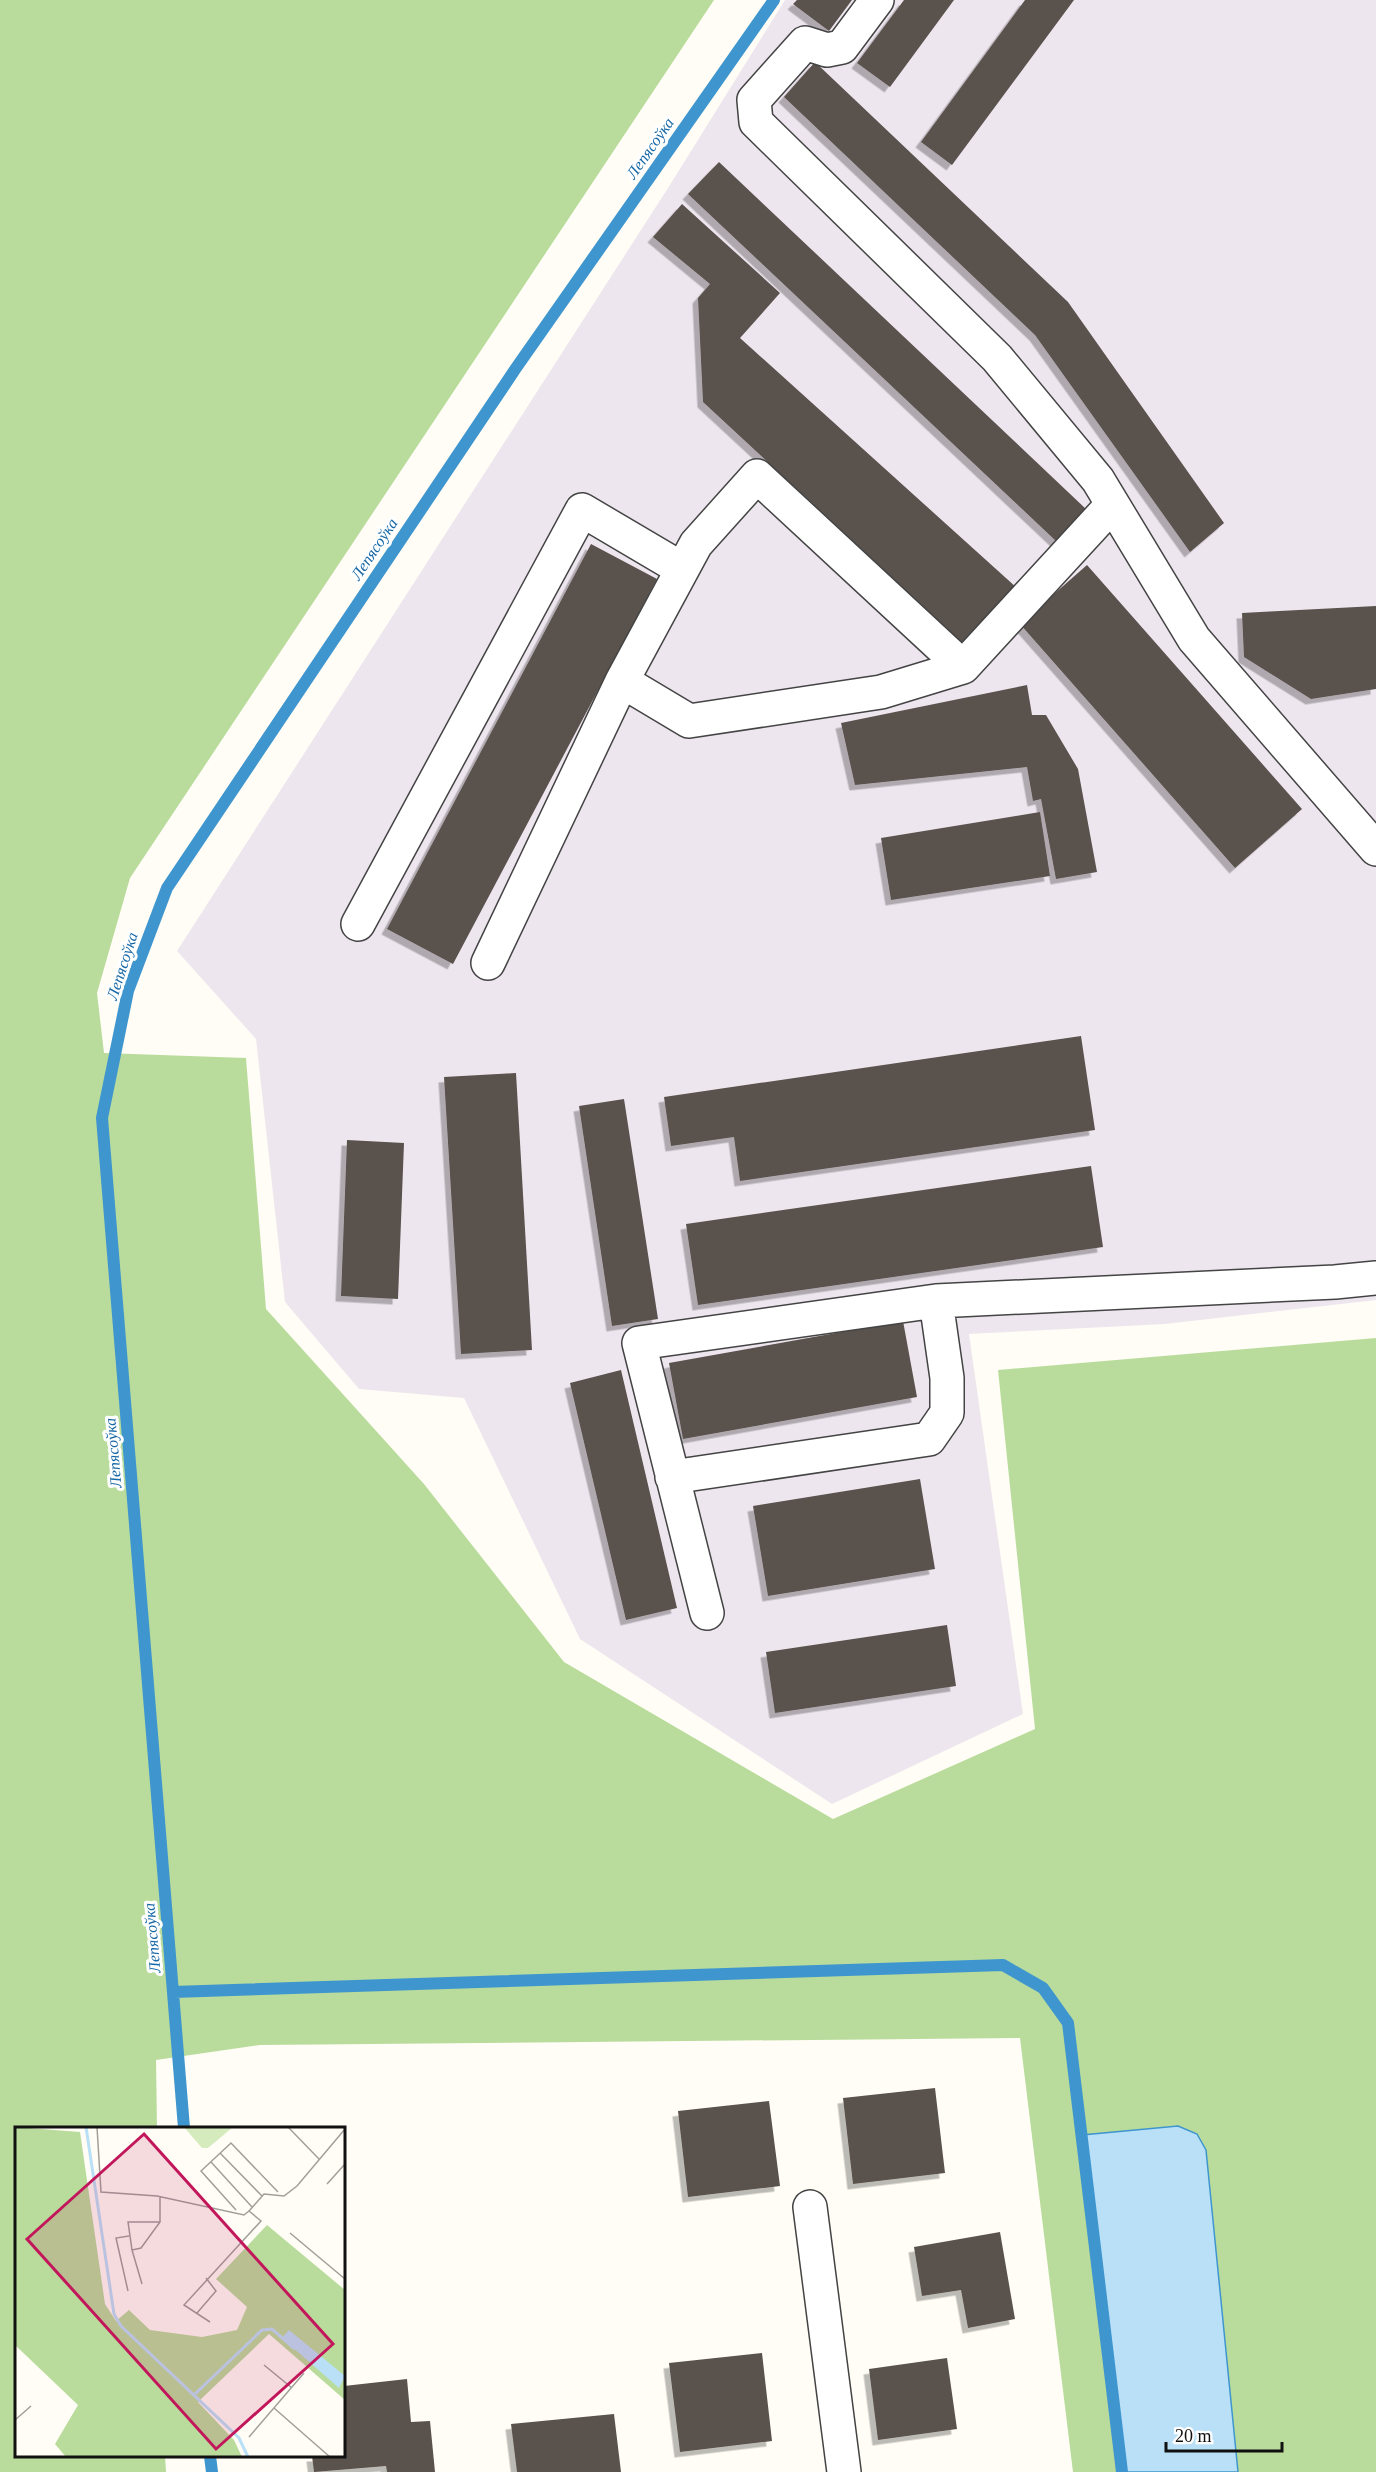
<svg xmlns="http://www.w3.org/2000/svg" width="1376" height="2472" viewBox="0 0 1376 2472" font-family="'Times New Roman',serif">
<defs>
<filter id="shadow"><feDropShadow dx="-5.5" dy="5.5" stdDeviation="0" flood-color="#0004"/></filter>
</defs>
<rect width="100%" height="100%" fill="#fffdf5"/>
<!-- industrial -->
<path fill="#eee6ef" d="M 785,0 L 1376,0 L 1376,1300 L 1165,1324 L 969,1334 L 1023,1714 L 832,1804 L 580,1639 L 464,1398 L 359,1389 L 285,1302 L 256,1039 L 177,951 L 668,188 Z"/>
<!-- forest -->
<path fill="#b9dc9c" d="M 0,0 L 714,0 L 130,878 L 97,993 L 104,1053 L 246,1058 L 266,1309 L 424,1484 L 564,1662 L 833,1819 L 1035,1729 L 998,1370 L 1376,1338 L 1376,2472 L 1073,2472 L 1020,2038 L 260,2045 L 156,2060 L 157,2128 L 16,2128 L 16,2456 L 165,2456 L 166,2472 L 0,2472 Z"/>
<!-- water -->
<path fill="#b9e0f7" stroke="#3f96cf" stroke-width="1.5" d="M 1178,2126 L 1197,2134 L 1206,2150 L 1238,2472 L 1122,2472 L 1082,2135 Z"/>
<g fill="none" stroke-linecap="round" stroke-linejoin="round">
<!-- stream -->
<path stroke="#3f96cf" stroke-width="12" d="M 173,1992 L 1003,1965 L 1043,1988 L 1068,2023 L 1122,2472
M 184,2128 L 102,1118 L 128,991 L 167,888 L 516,368 L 774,0
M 210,2456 L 212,2472"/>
</g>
<!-- building -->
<path fill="#5a524d" filter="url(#shadow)" d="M 797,0 L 852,0 L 829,31 L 793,4 Z
M 904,0 L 954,0 L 890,87 L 857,63 Z
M 1025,0 L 1074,0 L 952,165 L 921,142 Z
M 815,62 L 1068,302 L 1224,523 L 1190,552 L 1035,335 L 784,97 Z
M 719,162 L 1087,510 L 1057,542 L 688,194 Z
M 682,204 L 780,293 L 740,338 L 1017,588 L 965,645 L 703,402 L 698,298 L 710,284 L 653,237 Z
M 591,544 L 657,579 L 453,964 L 387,929 Z
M 1087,565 L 1302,809 L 1235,868 L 1020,624 Z
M 1376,606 L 1376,689 L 1311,699 L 1244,657 L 1242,613 Z
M 1027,685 L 1032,715 L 1046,715 L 1078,769 L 1097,872 L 1056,879 L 1041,799 L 1033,801 L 1027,767 L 855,785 L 841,723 Z
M 1040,812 L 1050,876 L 891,900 L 881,838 Z
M 1081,1036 L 1095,1130 L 740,1181 L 734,1137 L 671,1146 L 664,1097 Z
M 516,1073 L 532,1350 L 461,1354 L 444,1077 Z
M 624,1099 L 658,1319 L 612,1326 L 579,1106 Z
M 347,1140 L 404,1143 L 398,1299 L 341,1296 Z
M 1091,1166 L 1103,1247 L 698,1305 L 686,1224 Z
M 903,1321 L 917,1397 L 683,1439 L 669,1363 Z
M 621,1370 L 677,1608 L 626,1620 L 570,1383 Z
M 920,1479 L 935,1569 L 768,1596 L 753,1506 Z
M 947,1625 L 956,1686 L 775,1713 L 766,1652 Z
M 935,2088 L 945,2173 L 853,2184 L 843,2098 Z
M 769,2101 L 780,2186 L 688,2197 L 678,2111 Z
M 1000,2232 L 1015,2319 L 968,2328 L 961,2290 L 922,2296 L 914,2247 Z
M 762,2353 L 772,2441 L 680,2452 L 669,2363 Z
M 947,2358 L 957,2429 L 878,2440 L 869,2369 Z
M 407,2379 L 411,2422 L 430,2421 L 435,2472 L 387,2472 L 386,2466 L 314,2472 L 312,2456 L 344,2456 L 344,2386 Z
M 614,2414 L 621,2472 L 517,2472 L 511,2424 Z"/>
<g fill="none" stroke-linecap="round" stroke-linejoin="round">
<!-- minor casing -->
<g stroke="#444" stroke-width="36">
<path id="minor" d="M 877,0 L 842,47 L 827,50 L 805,43 L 754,100 L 756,122 L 997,358 L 1098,480 L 1194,639 L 1376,849
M 622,681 L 696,544 L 757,476 L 963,667
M 358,924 L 582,510 L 682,569
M 488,963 L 622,681 L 689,721 L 881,692 L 963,667 L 1112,505
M 672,1477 L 929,1439 L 947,1413 L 947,1378 L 936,1301
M 707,1613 L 639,1343 L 936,1301 L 1335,1282 L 1376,1278
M 810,2207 L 844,2472"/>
</g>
<!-- minor -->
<use href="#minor" stroke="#fff" stroke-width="33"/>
</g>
<g text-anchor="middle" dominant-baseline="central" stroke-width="6" stroke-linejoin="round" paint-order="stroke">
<!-- water labels -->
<g font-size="16" font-style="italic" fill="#1768a6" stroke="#fff">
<text transform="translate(650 148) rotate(-55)">Лепясоўка</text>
<text transform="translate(374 549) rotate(-56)">Лепясоўка</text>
<text transform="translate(122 966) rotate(-72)">Лепясоўка</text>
<text transform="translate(113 1453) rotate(-95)">Лепясоўка</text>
<text transform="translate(152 1938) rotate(-95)">Лепясоўка</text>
</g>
</g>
<!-- overview -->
<g transform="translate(15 2127)">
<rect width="330" height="330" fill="#fffdf5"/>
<path d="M 169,0 L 218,0 L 193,21 L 187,21 Z" fill="#d5ebbd"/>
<path d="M 0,0 L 65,5 L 90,177 L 101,194 L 114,183 L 135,203 L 187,210 L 222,203 L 232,180 L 201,152 L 252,98 L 330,163 L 330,273 L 254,207 L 183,275 L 219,313 L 227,330 L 51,330 L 40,317 L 63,278 L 0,218 Z" fill="#b9dc9c"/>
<path d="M 274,203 L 330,249 L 324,261 L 267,211 Z" fill="#b9e0f7"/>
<path fill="none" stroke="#b9e0f7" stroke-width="3" d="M 71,0 L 99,187 L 106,199 L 224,311 L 233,330M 180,267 L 247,203 L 257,202 L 280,222"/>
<path fill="none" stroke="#a09f9a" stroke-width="1.5" d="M 82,0 L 86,65 L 142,69 L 229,88 L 234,84M 273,0 L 304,32M 205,26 L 247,69M 196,35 L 237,80M 312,57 L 330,37M 221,83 L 186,44 L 216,16 L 263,65M 275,106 L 330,152M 117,123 L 113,95 L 145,95M 127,157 L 117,123 L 126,121 L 145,95 L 145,70M 113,164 L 101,111 L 114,109M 182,186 L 201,164 L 191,151M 195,195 L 169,178 L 246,94 L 234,84 L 249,67 L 269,69 L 282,59 L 330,2M 249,238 L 277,261M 259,281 L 315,330M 0,293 L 16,279M 234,310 L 289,246"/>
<path fill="#c2185b" fill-opacity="0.15" stroke="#c2185b" stroke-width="3" d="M 129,7 L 318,217 L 201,322 L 12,112 Z"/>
<rect width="330" height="330" fill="none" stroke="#111" stroke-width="3"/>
</g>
<!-- scale -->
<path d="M1166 2442v9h116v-9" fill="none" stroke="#111111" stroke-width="3"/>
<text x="1175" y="2442" font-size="18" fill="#111111" stroke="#ffffff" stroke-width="4.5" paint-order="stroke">20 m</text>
</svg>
